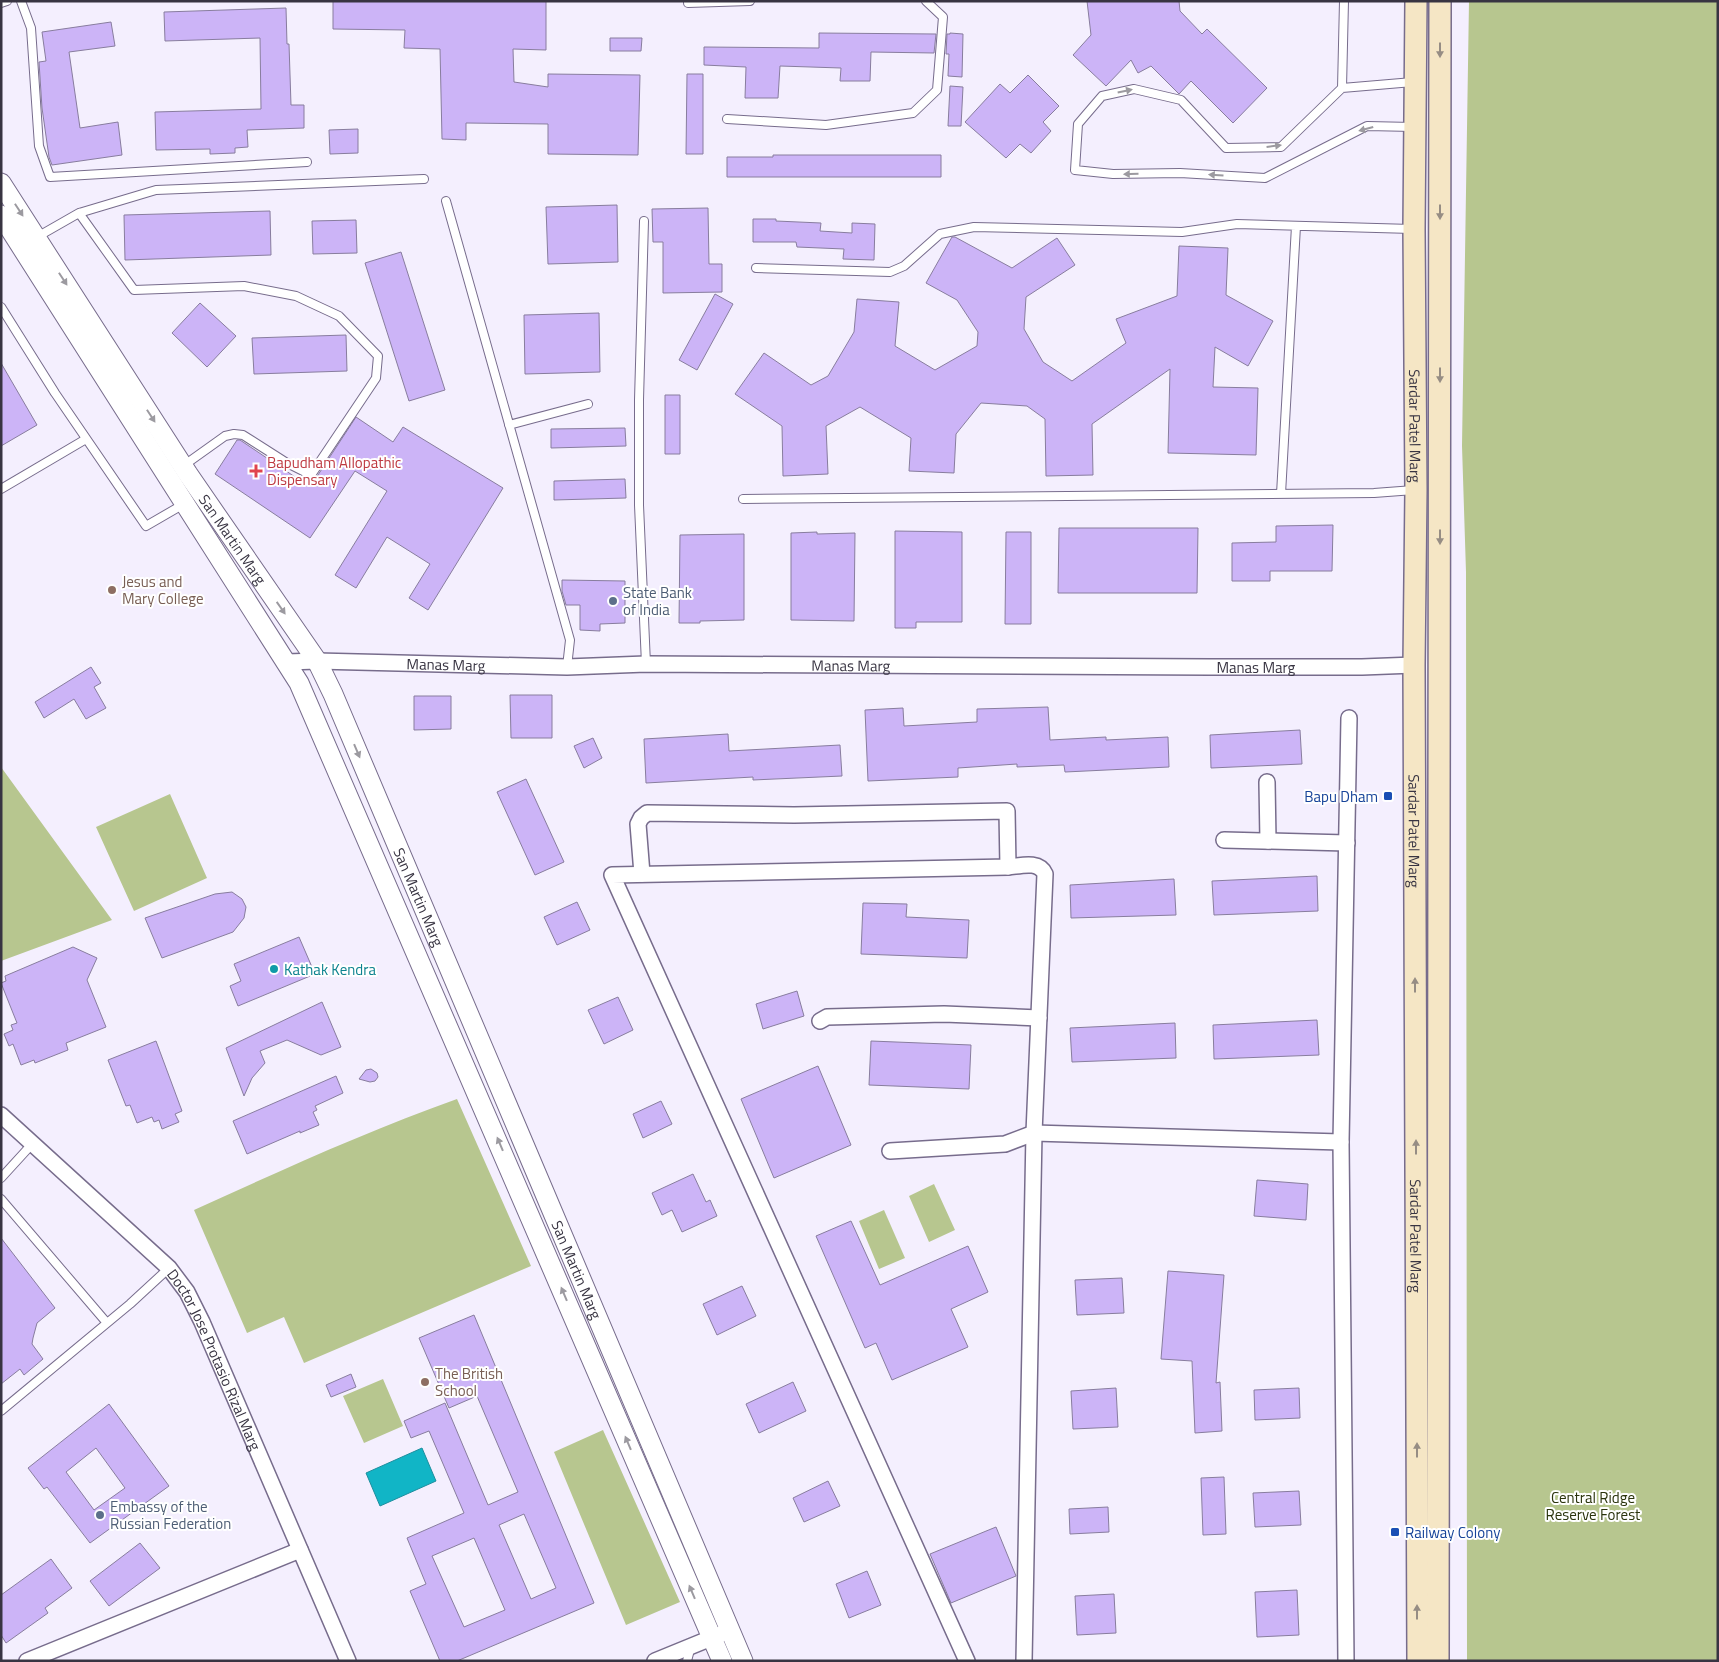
<svg xmlns="http://www.w3.org/2000/svg" width="1719" height="1662" viewBox="0 0 1719 1662" font-family="'Titillium Web',sans-serif">
<rect width="100%" height="100%" fill="#f4effe"/>
<!-- green -->
<path fill="#b7c68f" d="M 1469,1 L 1718,1 L 1718,1661 L 1467,1661 L 1466,572 L 1462,446 Z
M 1,767 L 112,920 L 1,961 Z
M 170,794 L 207,878 L 134,911 L 96,827 Z
M 457,1099 L 531,1266 L 304,1363 L 284,1317 L 247,1333 L 194,1210 C 280,1171 367,1131 457,1099 Z
M 934,1184 L 955,1230 L 929,1242 L 909,1196 Z
M 884,1210 L 905,1258 L 879,1269 L 859,1221 Z
M 383,1379 L 403,1426 L 364,1443 L 343,1396 Z
M 603,1430 L 680,1602 L 626,1625 L 554,1452 Z"/>
<!-- water -->
<path fill="#11b5c6" stroke="#1d8e9e" d="M 422,1448 L 436,1481 L 380,1506 L 366,1473 Z"/>
<!-- building -->
<path fill="#ccb4f7" stroke="#887d9e" fill-rule="evenodd" d="M 333,1 L 546,1 L 546,50 L 513,49 L 514,82 L 548,87 L 548,74 L 640,75 L 638,155 L 548,154 L 548,124 L 466,123 L 466,140 L 442,139 L 440,49 L 404,48 L 405,30 L 333,29 Z
M 1087,1 L 1179,1 L 1180,11 L 1202,34 L 1207,29 L 1267,88 L 1233,123 L 1191,81 L 1179,94 L 1151,66 L 1138,73 L 1131,60 L 1106,86 L 1073,55 L 1091,35 Z
M 286,8 L 287,44 L 289,44 L 291,105 L 304,105 L 304,128 L 247,130 L 248,147 L 235,148 L 235,153 L 210,154 L 210,149 L 156,150 L 155,112 L 261,109 L 260,38 L 165,41 L 164,12 Z
M 111,22 L 115,46 L 69,52 L 80,128 L 118,122 L 122,155 L 52,165 L 49,157 L 42,108 L 39,62 L 46,61 L 42,32 Z
M 819,33 L 936,34 L 934,53 L 871,52 L 870,81 L 840,81 L 841,68 L 780,66 L 778,98 L 745,98 L 746,67 L 704,65 L 704,47 L 819,48 Z
M 950,33 L 963,34 L 962,77 L 948,76 L 949,54 L 946,54 L 947,34 L 950,34 Z
M 610,38 L 642,38 L 641,51 L 610,51 Z
M 687,74 L 703,74 L 703,154 L 686,154 Z
M 1028,75 L 1059,106 L 1043,122 L 1051,131 L 1031,153 L 1020,144 L 1006,158 L 965,122 L 1000,84 L 1010,93 Z
M 950,86 L 963,87 L 961,126 L 948,126 Z
M 358,129 L 358,153 L 330,154 L 329,130 Z
M 773,155 L 941,155 L 941,177 L 727,177 L 727,157 L 773,157 Z
M 617,205 L 618,262 L 548,264 L 546,207 Z
M 708,208 L 709,264 L 722,264 L 722,292 L 663,293 L 663,242 L 653,242 L 652,209 Z
M 270,211 L 271,255 L 125,260 L 124,215 Z
M 753,219 L 776,219 L 776,221 L 821,223 L 820,231 L 852,233 L 852,223 L 875,224 L 874,260 L 843,259 L 844,249 L 797,247 L 796,242 L 753,242 Z
M 356,220 L 357,253 L 313,254 L 312,221 Z
M 952,237 L 955,237 L 1012,268 L 1057,238 L 1075,265 L 1026,297 L 1024,329 L 1043,362 L 1072,381 L 1126,343 L 1116,319 L 1177,296 L 1179,246 L 1228,248 L 1226,295 L 1273,321 L 1248,366 L 1215,347 L 1213,387 L 1258,388 L 1256,455 L 1168,453 L 1170,369 L 1092,424 L 1093,475 L 1046,476 L 1045,419 L 1027,406 L 981,403 L 956,434 L 954,473 L 909,471 L 911,438 L 860,407 L 826,426 L 828,474 L 783,476 L 782,426 L 735,394 L 764,353 L 811,385 L 828,376 L 854,332 L 857,299 L 899,302 L 895,346 L 935,370 L 977,346 L 978,332 L 957,300 L 926,283 Z
M 401,252 L 445,390 L 409,401 L 365,263 Z
M 715,294 L 733,304 L 697,370 L 679,360 Z
M 200,303 L 236,336 L 207,367 L 172,333 Z
M 599,313 L 600,372 L 525,374 L 524,315 Z
M 346,335 L 347,371 L 254,374 L 252,338 Z
M 1,363 L 37,425 L 1,446 Z
M 665,395 L 680,395 L 680,454 L 665,454 Z
M 356,417 L 393,442 L 403,427 L 503,488 L 428,610 L 409,598 L 430,564 L 387,537 L 356,588 L 335,575 L 387,491 L 355,471 L 310,538 L 215,474 L 237,440 L 240,440 L 307,485 L 310,480 L 316,478 Z
M 625,428 L 626,446 L 551,448 L 551,429 Z
M 625,479 L 626,498 L 554,500 L 554,481 Z
M 1333,525 L 1332,571 L 1270,571 L 1270,581 L 1232,581 L 1232,543 L 1276,542 L 1276,526 Z
M 1059,528 L 1198,528 L 1197,593 L 1058,593 Z
M 895,531 L 962,532 L 962,622 L 916,622 L 916,628 L 895,628 Z
M 817,532 L 817,534 L 855,533 L 854,621 L 791,620 L 791,533 Z
M 1006,532 L 1031,532 L 1031,624 L 1005,624 Z
M 744,534 L 744,620 L 700,621 L 700,623 L 679,623 L 680,535 Z
M 562,580 L 625,581 L 625,623 L 600,624 L 600,631 L 580,630 L 580,605 L 566,605 L 562,591 Z
M 91,667 L 101,683 L 94,687 L 106,708 L 86,719 L 74,699 L 44,718 L 35,702 Z
M 510,695 L 552,695 L 552,738 L 511,738 Z
M 414,696 L 451,696 L 451,729 L 414,730 Z
M 1048,707 L 1050,740 L 1106,737 L 1106,740 L 1168,737 L 1169,767 L 1065,772 L 1064,765 L 1017,767 L 1017,764 L 958,768 L 958,777 L 868,781 L 865,710 L 903,708 L 904,726 L 977,722 L 977,709 Z
M 1300,730 L 1302,764 L 1211,768 L 1210,735 Z
M 728,734 L 729,751 L 840,745 L 842,776 L 753,780 L 753,777 L 646,783 L 644,739 Z
M 593,738 L 602,758 L 584,768 L 574,746 Z
M 526,779 L 564,862 L 535,875 L 497,792 Z
M 1317,876 L 1318,911 L 1214,915 L 1212,881 Z
M 1174,879 L 1176,915 L 1071,918 L 1070,885 Z
M 232,892 L 242,899 L 246,907 L 244,918 L 233,932 L 162,958 L 145,918 L 215,894 Z
M 577,902 L 590,930 L 557,945 L 544,917 Z
M 863,903 L 907,904 L 906,917 L 969,920 L 967,958 L 861,954 Z
M 299,937 L 315,974 L 238,1006 L 230,986 L 241,981 L 234,964 Z
M 73,947 L 97,958 L 87,980 L 106,1027 L 66,1043 L 68,1050 L 35,1063 L 34,1060 L 21,1065 L 13,1044 L 9,1046 L 4,1034 L 13,1030 L 11,1025 L 17,1023 L 1,983 L 6,981 L 5,976 Z
M 797,991 L 804,1016 L 763,1029 L 756,1004 Z
M 618,997 L 633,1030 L 604,1044 L 588,1010 Z
M 322,1002 L 341,1047 L 321,1055 L 287,1040 L 260,1051 L 265,1063 L 252,1078 L 244,1096 L 226,1048 Z
M 1317,1020 L 1319,1055 L 1214,1059 L 1213,1025 Z
M 1175,1023 L 1176,1058 L 1072,1062 L 1070,1028 Z
M 156,1041 L 182,1111 L 175,1114 L 179,1122 L 162,1129 L 159,1120 L 154,1122 L 152,1117 L 137,1123 L 130,1105 L 126,1106 L 108,1060 Z
M 871,1041 L 971,1045 L 969,1089 L 869,1085 Z
M 818,1066 L 851,1145 L 774,1178 L 741,1099 Z
M 371,1069 L 377,1073 L 378,1077 L 375,1081 L 370,1082 L 359,1079 L 366,1070 Z
M 336,1076 L 343,1093 L 315,1106 L 317,1110 L 313,1112 L 319,1125 L 300,1133 L 300,1131 L 247,1154 L 233,1121 Z
M 661,1101 L 672,1124 L 643,1138 L 633,1114 Z
M 693,1174 L 706,1202 L 710,1200 L 717,1216 L 682,1232 L 672,1210 L 662,1215 L 652,1193 Z
M 1257,1180 L 1308,1184 L 1306,1220 L 1254,1216 Z
M 851,1221 L 880,1285 L 968,1246 L 988,1292 L 951,1309 L 968,1347 L 892,1380 L 876,1343 L 865,1348 L 816,1236 Z
M 1,1238 L 55,1308 L 37,1323 L 33,1338 L 32,1344 L 43,1359 L 24,1375 L 20,1369 L 1,1384 Z
M 1168,1271 L 1224,1275 L 1216,1383 L 1220,1382 L 1222,1431 L 1195,1433 L 1192,1361 L 1161,1359 Z
M 1122,1278 L 1124,1313 L 1077,1315 L 1075,1280 Z
M 742,1286 L 756,1316 L 717,1335 L 703,1304 Z
M 474,1315 L 594,1603 L 457,1661 L 440,1661 L 410,1591 L 426,1584 L 407,1538 L 464,1513 L 429,1431 L 411,1438 L 404,1421 L 445,1403 L 488,1505 L 518,1492 L 477,1396 L 449,1408 L 419,1338 ZM 524,1514 L 556,1588 L 531,1599 L 499,1525 ZM 474,1538 L 505,1610 L 464,1627 L 432,1556 Z
M 351,1374 L 356,1387 L 331,1397 L 326,1385 Z
M 793,1382 L 806,1411 L 759,1433 L 746,1404 Z
M 1116,1388 L 1118,1427 L 1073,1429 L 1071,1391 Z
M 1299,1388 L 1300,1418 L 1255,1420 L 1254,1390 Z
M 109,1404 L 169,1486 L 90,1543 L 47,1487 L 44,1489 L 28,1468 ZM 96,1448 L 125,1488 L 94,1510 L 66,1472 Z
M 1224,1477 L 1226,1534 L 1203,1535 L 1201,1478 Z
M 828,1481 L 840,1506 L 804,1522 L 793,1498 Z
M 1299,1491 L 1301,1525 L 1255,1527 L 1253,1493 Z
M 1108,1507 L 1109,1532 L 1070,1534 L 1069,1509 Z
M 996,1527 L 1016,1576 L 951,1603 L 930,1554 Z
M 140,1543 L 160,1568 L 109,1606 L 90,1581 Z
M 51,1559 L 72,1588 L 45,1608 L 48,1613 L 6,1643 L 1,1635 L 1,1595 Z
M 867,1571 L 881,1605 L 849,1618 L 836,1584 Z
M 1297,1590 L 1299,1635 L 1257,1637 L 1255,1592 Z
M 1114,1594 L 1116,1633 L 1077,1635 L 1075,1596 Z"/>
<g fill="none" stroke-linecap="round" stroke-linejoin="round">
<!-- service casing -->
<g stroke="#776c8c" stroke-width="10">
<path id="service" d="M 21,1 L 31,28 L 39,146 L 50,177 L 307,162
M 688,1 L 688,3 L 750,1
M 1,3 L 7,1
M 1342,88 L 1344,1
M 727,119 L 826,125 L 913,113 L 937,90 L 943,17 L 926,1
M 1413,127 L 1367,126 L 1265,178 L 1180,173 L 1113,174 L 1075,170 L 1078,124 L 1102,96 L 1134,89 L 1181,100 L 1226,148 L 1281,147 L 1342,88 L 1413,82
M 446,201 L 570,640 L 567,667
M 79,213 L 156,190 L 424,179
M 644,221 L 639,400 L 639,505 L 646,664
M 37,237 L 79,213 L 134,290 L 244,286 L 296,296 L 339,316 L 378,356 L 376,378 L 311,475 L 287,463 L 243,435 L 234,434 L 225,436 L 183,466
M 756,268 L 890,272 L 904,266 L 940,234 L 974,227 L 1182,232 L 1237,224 L 1412,229
M 1,307 L 55,393 L 146,526 L 184,504
M 509,425 L 588,404
M 1,489 L 86,439
M 1281,494 L 1296,226
M 743,499 L 1374,493 L 1414,490
M 1,1178 L 33,1143
M 1,1199 L 107,1323
M 1,1411 L 130,1304 L 169,1268
M 687,1661 L 691,1646"/>
</g>
<!-- minor casing -->
<g stroke="#776c8c" stroke-width="18">
<g id="minor">
<path id="s1" d="M 287,662 L 317,661 L 567,667 L 646,664 L 1209,667 L 1362,667 L 1414,665"/>
<path d="M 1267,782 L 1268,841"/>
<path d="M 1224,840 L 1347,843"/>
<path d="M 642,874 L 638,824 L 641,818 L 647,813 L 794,815 L 1007,811 L 1008,867"/>
<path d="M 820,1021 L 827,1017 L 944,1014 L 1039,1018"/>
<path id="s2" d="M 1,1115 L 169,1268 L 187,1292 L 202,1322 L 348,1661"/>
<path d="M 890,1151 L 1005,1144 L 1034,1133 L 1341,1142"/>
<path d="M 27,1661 L 300,1550"/>
<path d="M 655,1661 L 721,1634"/>
<path d="M 967,1661 L 612,875 L 1008,867 C 1020,866 1039,860 1045,874 L 1034,1133 L 1024,1661"/>
<path d="M 1346,1661 L 1341,1142 L 1349,718"/>
</g>
</g>
<!-- tertiary casing -->
<g stroke="#776c8c" stroke-width="21">
<g id="tertiary">
<path id="s3" d="M 1,183 L 188,474 L 317,661 L 333,694 L 743,1661"/>
<path d="M 1,215 L 299,683 L 722,1661"/>
</g>
</g>
<!-- secondary casing -->
<g stroke="#776c8c" stroke-width="24">
<g id="secondary">
<path id="s4" d="M 1416,1 L 1414,229 L 1416,490 L 1414,665 L 1418,1661"/>
<path d="M 1438,1661 L 1440,1"/>
</g>
</g>
<!-- service -->
<use href="#service" stroke="#fff" stroke-width="8"/>
<!-- minor -->
<use href="#minor" stroke="#fff" stroke-width="15"/>
<!-- tertiary -->
<use href="#tertiary" stroke="#fff" stroke-width="19"/>
<!-- secondary -->
<use href="#secondary" stroke="#f5e6c5" stroke-width="21"/>
</g>
<!-- one-way arrows -->
<defs><path id="oneway-solid" d="M-6-.8H1V-3.2L6.5 0L1 3.2V.8H-6Z" transform="scale(1.25)"/></defs>
<g fill="#968d84">
<use href="#oneway-solid" transform="translate(1440 50) rotate(90)"/>
<use href="#oneway-solid" transform="translate(1440 212) rotate(90)"/>
<use href="#oneway-solid" transform="translate(1440 375) rotate(90)"/>
<use href="#oneway-solid" transform="translate(1440 537) rotate(90)"/>
<use href="#oneway-solid" transform="translate(1415 985) rotate(-90)"/>
<use href="#oneway-solid" transform="translate(1416 1147) rotate(-90)"/>
<use href="#oneway-solid" transform="translate(1417 1450) rotate(-90)"/>
<use href="#oneway-solid" transform="translate(1417 1612) rotate(-90)"/>
</g>
<g fill="#9c9aa0">
<use href="#oneway-solid" transform="translate(1125 91) rotate(-12)"/>
<use href="#oneway-solid" transform="translate(1366 129) rotate(165)"/>
<use href="#oneway-solid" transform="translate(1274 146) rotate(-7)"/>
<use href="#oneway-solid" transform="translate(1131 174) rotate(179)"/>
<use href="#oneway-solid" transform="translate(1216 175) rotate(-176)"/>
<use href="#oneway-solid" transform="translate(19 210) rotate(57)"/>
<use href="#oneway-solid" transform="translate(63 279) rotate(57)"/>
<use href="#oneway-solid" transform="translate(151 416) rotate(57)"/>
<use href="#oneway-solid" transform="translate(281 608) rotate(55)"/>
<use href="#oneway-solid" transform="translate(357 751) rotate(67)"/>
<use href="#oneway-solid" transform="translate(500 1144) rotate(-113)"/>
<use href="#oneway-solid" transform="translate(564 1294) rotate(-113)"/>
<use href="#oneway-solid" transform="translate(628 1443) rotate(-113)"/>
<use href="#oneway-solid" transform="translate(692 1592) rotate(-113)"/>
</g>
<!-- markers -->
<path fill="#e0444e" stroke="#fff" stroke-width="2" d="M253.5 463.5h5v5h5v5h-5v5h-5v-5h-5v-5h5z"/>
<g fill="#8d6e63" stroke="#fff" stroke-width="2">
<circle cx="112" cy="590" r="5"/>
<circle cx="425" cy="1382" r="5"/>
</g>
<g fill="#5c6f8a" stroke="#fff" stroke-width="2">
<circle cx="613" cy="601" r="5"/>
<circle cx="100" cy="1515" r="5"/>
</g>
<g fill="#1a4fb4" stroke="#fff" stroke-width="2">
<rect x="1383" y="791" width="10" height="10" rx="2.5"/>
<rect x="1390" y="1527" width="10" height="10" rx="2.5"/>
</g>
<circle fill="#0f9aa8" stroke="#fff" stroke-width="2" cx="274" cy="969" r="5"/>
<g text-anchor="middle" dominant-baseline="central" stroke-width="4" stroke-linejoin="round" paint-order="stroke">
<!-- street labels -->
<g font-size="15" fill="#383442" stroke="#fff">
<text stroke="none"><textPath href="#s4" startOffset="425">Sardar Patel Marg</textPath></text>
<text stroke="none"><textPath href="#s3" startOffset="425">San Martin Marg</textPath></text>
<text stroke="none"><textPath href="#s1" startOffset="159">Manas Marg</textPath></text>
<text stroke="none"><textPath href="#s1" startOffset="564">Manas Marg</textPath></text>
<text stroke="none"><textPath href="#s1" startOffset="969">Manas Marg</textPath></text>
<text stroke="none"><textPath href="#s4" startOffset="830">Sardar Patel Marg</textPath></text>
<text stroke="none"><textPath href="#s3" startOffset="830">San Martin Marg</textPath></text>
<text stroke="none"><textPath href="#s4" startOffset="1235">Sardar Patel Marg</textPath></text>
<text stroke="none"><textPath href="#s3" startOffset="1235">San Martin Marg</textPath></text>
<text stroke="none"><textPath href="#s2" startOffset="330">Doctor Jose Protasio Rizal Marg</textPath></text>
</g>
<!-- health labels -->
<g font-size="15" fill="#be3a42" stroke="#fff" text-anchor="start">
<text x="267" y="462">Bapudham Allopathic<tspan x="267" dy="17">Dispensary</tspan></text>
</g>
<!-- education labels -->
<g font-size="15" fill="#785e54" stroke="#fff" text-anchor="start">
<text x="122" y="581">Jesus and<tspan x="122" dy="17">Mary College</tspan></text>
<text x="435" y="1373">The British<tspan x="435" dy="17">School</tspan></text>
</g>
<!-- service labels -->
<g font-size="15" fill="#4e5e75" stroke="#fff" text-anchor="start">
<text x="623" y="592">State Bank<tspan x="623" dy="17">of India</tspan></text>
<text x="110" y="1506">Embassy of the<tspan x="110" dy="17">Russian Federation</tspan></text>
</g>
<!-- transit labels -->
<g font-size="15" fill="#164399" stroke="#fff" text-anchor="end">
<text x="1378" y="796">Bapu Dham</text>
<text x="1405" y="1532" text-anchor="start">Railway Colony</text>
</g>
<!-- culture labels -->
<g font-size="15" fill="#0d838f" stroke="#fff" text-anchor="start">
<text x="284" y="969">Kathak Kendra</text>
</g>
<!-- park labels -->
<g font-size="15" fill="#2a330c" stroke="#fff">
<text x="1593" y="1497">Central Ridge<tspan x="1593" dy="17">Reserve Forest</tspan></text>
</g>
</g>
<!-- border -->
<rect width="1719" height="1662" fill="none" stroke="#383442" stroke-width="5"/>
</svg>
